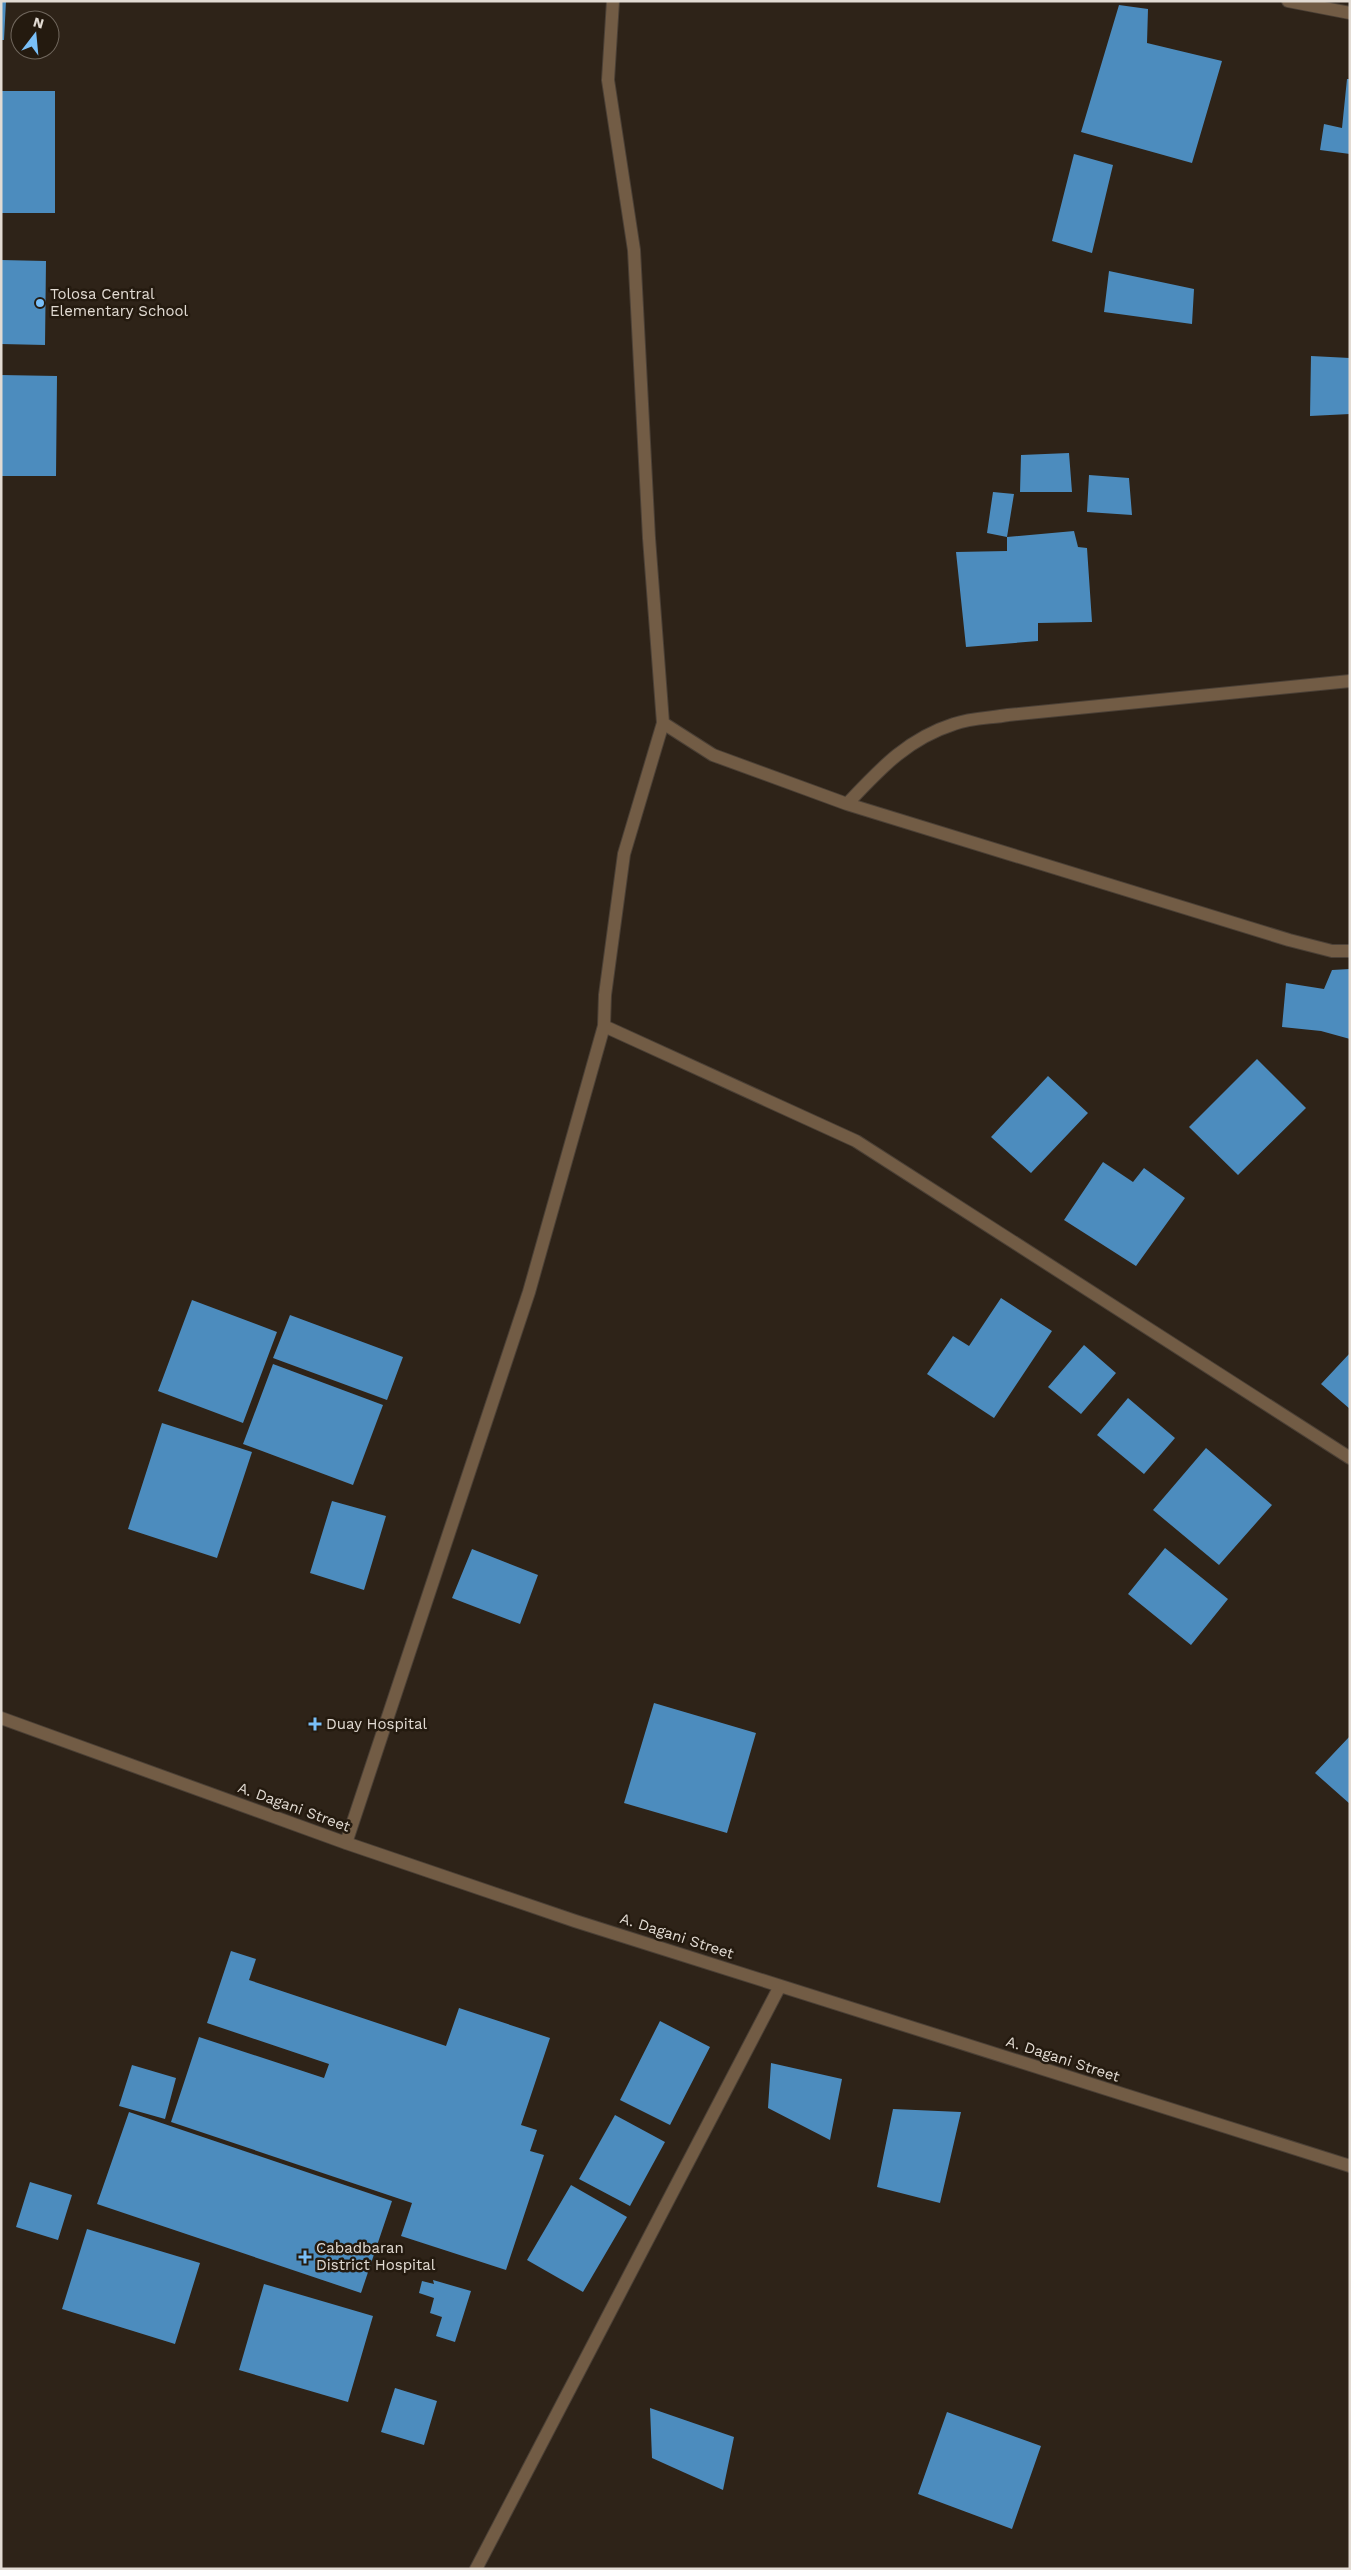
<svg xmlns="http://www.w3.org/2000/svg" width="1351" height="2570" viewBox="0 0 1351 2570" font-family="'Work Sans',sans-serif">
<rect width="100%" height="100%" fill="#2e2318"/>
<!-- building -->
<path fill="#4c8cbe" d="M 1,1 L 6,1 L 4,40 L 1,40 Z
M 1119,5 L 1148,9 L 1147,43 L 1222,61 L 1192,163 L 1081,132 Z
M 1347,79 L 1350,79 L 1350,154 L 1320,150 L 1324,124 L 1342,128 Z
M 1,91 L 55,91 L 55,213 L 1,213 Z
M 1074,154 L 1113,165 L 1092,253 L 1052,241 Z
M 1,260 L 46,261 L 45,345 L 1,344 Z
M 1109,271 L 1194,289 L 1192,324 L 1104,312 Z
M 1311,356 L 1350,358 L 1350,414 L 1310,416 Z
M 1,375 L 57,376 L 56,476 L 1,476 Z
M 1069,453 L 1072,492 L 1020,492 L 1021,455 Z
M 1089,475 L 1129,478 L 1132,515 L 1087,512 Z
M 993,492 L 1014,494 L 1007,537 L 1074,531 L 1078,547 L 1087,548 L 1092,622 L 1038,623 L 1038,641 L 966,647 L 956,552 L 1007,551 L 1007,537 L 987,533 Z
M 1350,969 L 1350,1039 L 1321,1031 L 1282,1027 L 1286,983 L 1324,989 L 1332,970 Z
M 1257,1059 L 1306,1108 L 1238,1175 L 1189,1127 Z
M 1048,1076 L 1088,1113 L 1031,1173 L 991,1137 Z
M 1103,1162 L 1133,1182 L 1144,1168 L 1185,1198 L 1136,1266 L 1064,1220 Z
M 1001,1298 L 1052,1331 L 994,1418 L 927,1374 L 953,1336 L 969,1346 Z
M 192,1300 L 277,1332 L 243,1423 L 158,1391 Z
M 290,1315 L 403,1357 L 387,1400 L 273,1358 Z
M 1084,1345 L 1116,1373 L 1081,1414 L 1048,1387 Z
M 1350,1353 L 1350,1409 L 1321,1384 Z
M 273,1364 L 383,1405 L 353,1485 L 243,1444 Z
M 1128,1398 L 1175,1438 L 1144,1474 L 1097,1435 Z
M 162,1423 L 252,1452 L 217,1558 L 128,1529 Z
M 1206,1448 L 1272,1505 L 1219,1565 L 1153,1510 Z
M 332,1501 L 386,1516 L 364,1590 L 310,1573 Z
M 1165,1548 L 1228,1599 L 1191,1645 L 1128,1594 Z
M 472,1549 L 538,1575 L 520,1624 L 452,1598 Z
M 654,1703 L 756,1733 L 727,1833 L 624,1803 Z
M 1350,1736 L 1350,1804 L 1315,1773 Z
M 231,1951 L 256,1959 L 249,1980 L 446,2046 L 459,2008 L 550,2038 L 521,2125 L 537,2130 L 530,2151 L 544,2155 L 506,2270 L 401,2236 L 412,2203 L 171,2122 L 199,2037 L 324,2078 L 329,2064 L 207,2023 Z
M 660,2021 L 710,2047 L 670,2125 L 620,2100 Z
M 771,2063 L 842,2079 L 830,2140 L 768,2108 Z
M 132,2065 L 176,2078 L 165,2119 L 119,2106 Z
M 893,2109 L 961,2112 L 940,2203 L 877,2187 Z
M 129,2112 L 392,2201 L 361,2293 L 97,2204 Z
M 615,2115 L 665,2142 L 630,2206 L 579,2179 Z
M 30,2182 L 72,2195 L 58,2240 L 16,2227 Z
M 571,2185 L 627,2217 L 583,2292 L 527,2260 Z
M 87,2229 L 200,2263 L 175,2344 L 62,2309 Z
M 433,2280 L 471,2291 L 455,2342 L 436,2336 L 442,2317 L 430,2313 L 434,2298 L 419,2293 L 422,2281 L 434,2284 Z
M 264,2284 L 373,2316 L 348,2402 L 239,2370 Z
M 395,2388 L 437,2401 L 424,2445 L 381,2432 Z
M 650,2408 L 734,2437 L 723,2490 L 652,2458 Z
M 947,2412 L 1041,2446 L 1012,2529 L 918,2494 Z"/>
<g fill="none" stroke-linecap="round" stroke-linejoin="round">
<!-- minor casing -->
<g stroke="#4b4036" stroke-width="14">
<path id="minor" d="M 1288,1 L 1350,13
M 663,723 L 713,755 L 847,804 L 1289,940 L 1332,951 L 1350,951
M 847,804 C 880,769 907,739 954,724 C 971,718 991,718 1008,715 L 1350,681
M 604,1026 L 856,1141 L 1350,1458
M 1,1718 L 346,1843 L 575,1921 L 1350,2166
M 346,1843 L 529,1292 L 604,1026 L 605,995 L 624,854 L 663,723 L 649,538 L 634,250 L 608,80 L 613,1
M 476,2569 L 780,1986"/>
</g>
<!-- minor -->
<use href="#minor" stroke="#725c45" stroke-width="12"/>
</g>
<!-- markers -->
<g fill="#79bff8" stroke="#241a0f" stroke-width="2">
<circle cx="40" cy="303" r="5"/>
<path d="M312.5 1716.5h5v5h5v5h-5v5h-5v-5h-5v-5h5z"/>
<path d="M302.5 2249.5h5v5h5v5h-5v5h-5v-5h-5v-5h5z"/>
</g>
<g text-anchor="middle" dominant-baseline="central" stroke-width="5" stroke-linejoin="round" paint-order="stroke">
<!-- poi labels -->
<g font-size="15" fill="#e2dbd3" stroke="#241a0f" text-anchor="start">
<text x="50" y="294">Tolosa Central<tspan x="50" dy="17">Elementary School</tspan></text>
<text x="326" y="1724">Duay Hospital</text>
<text x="316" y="2248">Cabadbaran<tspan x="316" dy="17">District Hospital</tspan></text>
</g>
<!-- street labels -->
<g font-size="15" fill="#e2dbd3" stroke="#241a0f">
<text transform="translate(294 1807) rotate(20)">A. Dagani Street</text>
<text transform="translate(677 1936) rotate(18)">A. Dagani Street</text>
<text transform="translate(1063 2059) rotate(18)">A. Dagani Street</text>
</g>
</g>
<!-- border -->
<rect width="1351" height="2570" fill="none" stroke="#e2dbd3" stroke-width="5"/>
<!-- north arrow -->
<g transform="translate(35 35) rotate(16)"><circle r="24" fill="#241a0f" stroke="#70675d"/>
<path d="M0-4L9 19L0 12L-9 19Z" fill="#79bff8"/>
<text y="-8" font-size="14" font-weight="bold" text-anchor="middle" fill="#e2dbd3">N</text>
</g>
</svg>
